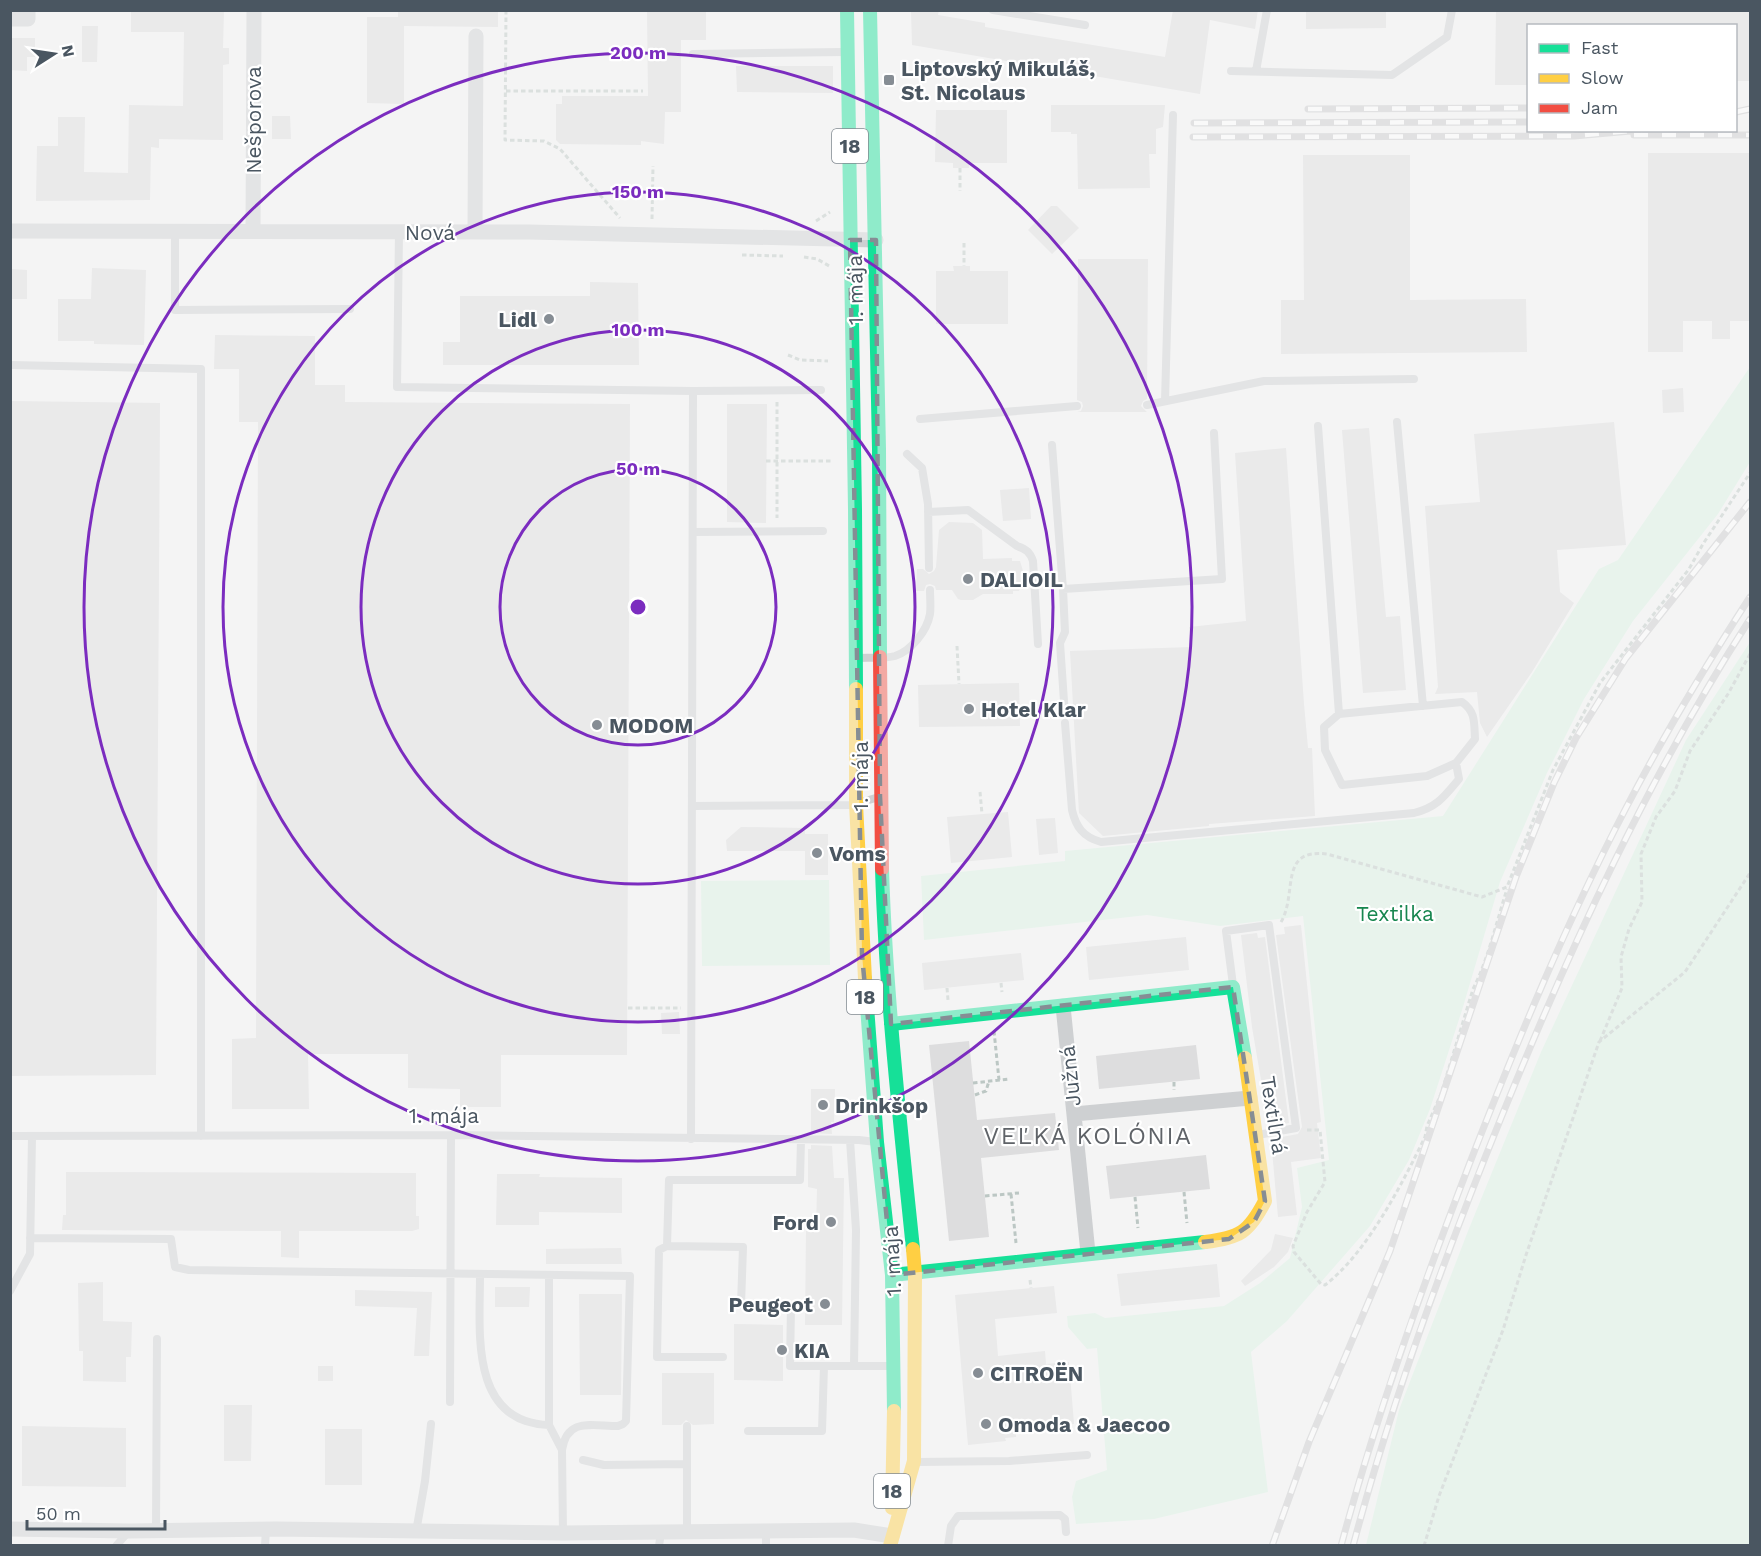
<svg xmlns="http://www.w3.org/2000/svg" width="1761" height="1556" viewBox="0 0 1761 1556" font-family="'Work Sans',sans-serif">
<rect width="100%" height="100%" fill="#f4f4f4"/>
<!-- green -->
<path fill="#d9f2e3" d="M 1750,367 L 1750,462 L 1718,514 L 1633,621 L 1584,699 L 1547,773 L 1500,882 L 1463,1007 L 1430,1109 L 1409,1160 L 1370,1226 L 1287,1321 L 1251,1352 L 1268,1492 L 1154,1519 L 1076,1524 L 1072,1497 L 1076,1481 L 1107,1470 L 1097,1348 L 1087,1349 L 1068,1327 L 1067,1316 L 1095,1313 L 1105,1318 L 1224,1306 L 1260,1283 L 1290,1258 L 1302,1207 L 1297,1168 L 1329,1160 L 1303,916 L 1220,926 L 1147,915 L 924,940 L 921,876 L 1065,861 L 1065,851 L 1443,816 L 1599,569 L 1618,560 Z
M 1750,642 L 1750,1545 L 1366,1545 L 1399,1410 L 1468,1231 L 1541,1052 L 1686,740 Z
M 829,880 L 830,965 L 702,966 L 701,881 Z"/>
<!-- building -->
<path fill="#ddddde" d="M 131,10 L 224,10 L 223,48 L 229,48 L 229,64 L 223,65 L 223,140 L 159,139 L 159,148 L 151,147 L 150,200 L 36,201 L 37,146 L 58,146 L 58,117 L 85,117 L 84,172 L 128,173 L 129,105 L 183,106 L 184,32 L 131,32 Z
M 398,10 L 498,10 L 498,27 L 404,26 L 404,104 L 367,103 L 367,17 L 398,17 Z
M 647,10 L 706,10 L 706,40 L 681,40 L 681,112 L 665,112 L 664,144 L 641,141 L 641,145 L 560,144 L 556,140 L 556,104 L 562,104 L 562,96 L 648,96 Z
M 920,10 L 939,10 L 938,15 L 985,23 L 985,27 L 1165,57 L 1173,10 L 1258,10 L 1255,29 L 1210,20 L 1200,94 L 912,45 L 911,11 L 920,12 Z
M 1306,10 L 1386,10 L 1386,28 L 1306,29 Z
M 1496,10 L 1750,10 L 1750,81 L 1736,81 L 1736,26 L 1528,26 L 1528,85 L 1495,85 Z
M 82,26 L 98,26 L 97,62 L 82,62 Z
M 10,38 L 35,38 L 35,57 L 27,57 L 27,71 L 10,70 Z
M 736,66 L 833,66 L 833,93 L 737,92 Z
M 1051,105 L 1165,105 L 1163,127 L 1156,129 L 1156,154 L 1149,154 L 1150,188 L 1078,189 L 1077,134 L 1071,134 L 1071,132 L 1051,132 Z
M 936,110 L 1007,110 L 1007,163 L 969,163 L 969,168 L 953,168 L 953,163 L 935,162 Z
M 272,116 L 290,116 L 291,139 L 272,139 Z
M 1648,153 L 1750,153 L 1750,321 L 1730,321 L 1730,339 L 1712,339 L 1712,321 L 1683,321 L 1683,352 L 1648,352 Z
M 1303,155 L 1410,155 L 1410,300 L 1526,299 L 1527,352 L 1281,354 L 1281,300 L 1304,300 Z
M 1051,206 L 1057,206 L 1079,228 L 1052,254 L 1028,230 Z
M 1078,259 L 1148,259 L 1147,399 L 1143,401 L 1141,406 L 1147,412 L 1077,412 L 1081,411 L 1083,406 L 1082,402 L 1077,400 Z
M 953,266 L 970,266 L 970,271 L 1008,271 L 1008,324 L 936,324 L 936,271 L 954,271 Z
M 92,268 L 146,270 L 144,345 L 94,344 L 94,341 L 58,341 L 58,299 L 91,299 Z
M 10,269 L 27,270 L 27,299 L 10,299 Z
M 590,282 L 638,283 L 639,365 L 443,365 L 443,342 L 460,342 L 460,296 L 590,296 Z
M 215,335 L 315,336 L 315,385 L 345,385 L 345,402 L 630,404 L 627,1055 L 501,1055 L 501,1107 L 460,1107 L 460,1089 L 408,1088 L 408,1054 L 308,1054 L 309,1109 L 232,1109 L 232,1039 L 256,1038 L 258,422 L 239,422 L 239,369 L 214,369 Z
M 1683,388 L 1684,412 L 1663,413 L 1662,390 Z
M 10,401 L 160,403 L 156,1075 L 10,1076 Z
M 727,404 L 767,404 L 766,523 L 727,522 Z
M 1614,422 L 1626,545 L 1557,550 L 1560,592 L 1574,603 L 1532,672 L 1487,737 L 1480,723 L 1477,692 L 1435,694 L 1438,687 L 1425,506 L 1480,502 L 1474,434 Z
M 1369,428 L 1386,617 L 1400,616 L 1406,690 L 1363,693 L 1342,430 Z
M 1286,448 L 1304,704 L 1308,748 L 1312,748 L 1315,816 L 1209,824 L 1209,826 L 1103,836 L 1079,813 L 1070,651 L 1192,647 L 1189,627 L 1246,621 L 1235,453 Z
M 1029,488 L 1031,519 L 1003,521 L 1000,490 Z
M 949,522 L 973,523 L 982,530 L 983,559 L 1012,558 L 1012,561 L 1020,561 L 1023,571 L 1023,583 L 1019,591 L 1013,591 L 1013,594 L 983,594 L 973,600 L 961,600 L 958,599 L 952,590 L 936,590 L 935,586 L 930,584 L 926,585 L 924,591 L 916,591 L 917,569 L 923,569 L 929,574 L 934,571 L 936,567 L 939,530 Z
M 1019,683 L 1020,726 L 919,727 L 918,685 Z
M 1008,812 L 1012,857 L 951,863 L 947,817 Z
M 1055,818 L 1058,853 L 1039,855 L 1036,819 Z
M 741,827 L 805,828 L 805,834 L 828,834 L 828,875 L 805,875 L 805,851 L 727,851 L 726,840 Z
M 1301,925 L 1321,1122 L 1317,1123 L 1321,1158 L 1291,1162 L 1297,1215 L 1278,1217 L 1271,1139 L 1298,1134 L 1302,1127 L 1276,935 L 1285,934 L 1284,927 Z
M 1257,933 L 1258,938 L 1265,937 L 1289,1123 L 1269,1127 L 1252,1027 L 1241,935 Z
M 1186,937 L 1189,970 L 1089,980 L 1086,947 Z
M 1021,953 L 1024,980 L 924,990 L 922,963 Z
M 679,1012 L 680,1034 L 662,1034 L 661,1013 Z
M 969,1041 L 977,1120 L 1055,1113 L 1059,1150 L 981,1158 L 989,1237 L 949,1241 L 929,1045 Z
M 1196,1045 L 1200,1079 L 1099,1089 L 1096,1056 Z
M 811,1089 L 835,1089 L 834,1122 L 831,1122 L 832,1134 L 811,1133 Z
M 811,1145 L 832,1146 L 834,1178 L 844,1178 L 842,1325 L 805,1325 L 806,1230 L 816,1230 L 817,1189 L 808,1187 L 808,1149 L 811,1149 Z
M 1206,1155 L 1210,1189 L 1110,1199 L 1106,1166 Z
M 66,1172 L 416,1173 L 416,1216 L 419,1216 L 419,1229 L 412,1231 L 299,1231 L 299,1258 L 281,1257 L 281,1231 L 62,1230 L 63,1215 L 66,1215 Z
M 497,1174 L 540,1174 L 539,1177 L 622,1178 L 622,1213 L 539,1212 L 539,1225 L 496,1225 Z
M 1275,1234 L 1293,1238 L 1288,1252 L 1274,1267 L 1245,1286 L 1241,1281 L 1271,1250 Z
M 621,1248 L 622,1264 L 546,1264 L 546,1249 Z
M 1217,1264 L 1220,1297 L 1121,1306 L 1117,1274 Z
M 103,1282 L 103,1321 L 132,1322 L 131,1357 L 126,1357 L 126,1382 L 83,1381 L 83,1351 L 79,1351 L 78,1283 Z
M 1054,1286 L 1057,1313 L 995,1319 L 998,1356 L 1045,1351 L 1046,1364 L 1069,1362 L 1074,1424 L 1016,1429 L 1016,1437 L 1005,1438 L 1006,1441 L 968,1445 L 955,1295 Z
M 495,1287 L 530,1287 L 529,1307 L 495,1307 Z
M 355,1290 L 432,1292 L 429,1356 L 414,1356 L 417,1308 L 355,1306 Z
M 579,1294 L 622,1294 L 621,1395 L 580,1395 Z
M 734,1324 L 783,1325 L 783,1381 L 734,1380 Z
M 318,1366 L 333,1366 L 333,1381 L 318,1381 Z
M 662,1373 L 714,1373 L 714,1424 L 693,1425 L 686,1420 L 681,1425 L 662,1425 Z
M 224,1405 L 252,1405 L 251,1461 L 224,1461 Z
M 22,1426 L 126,1428 L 126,1487 L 22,1486 Z
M 325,1429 L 362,1429 L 362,1485 L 325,1485 Z"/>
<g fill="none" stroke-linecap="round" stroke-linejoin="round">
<!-- path -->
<path stroke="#bcc7c4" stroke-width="3" stroke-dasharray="4.5 3" stroke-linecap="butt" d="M 506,10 L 505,140 L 544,141 L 560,149 L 620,218
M 506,91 L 643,91
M 960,168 L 960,191
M 652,219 L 653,166
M 816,221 L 830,212
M 964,243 L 964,266
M 742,255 L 783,256
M 804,257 L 817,259 L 831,267
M 788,355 L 800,360 L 828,361
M 777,402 L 777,518
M 766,461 L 831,461
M 957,646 L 959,684
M 980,792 L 982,814
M 1281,922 C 1298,893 1278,848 1327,854 L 1482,897 L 1507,887 L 1553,770 L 1600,683 L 1689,569 L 1703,544 L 1750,473
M 1001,983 L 1002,992
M 947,988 L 948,1000
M 628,1008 L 681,1008
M 994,1031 L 999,1080
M 1600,1041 L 1622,988 L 1621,957 L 1629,929 L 1642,902 L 1641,854 L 1656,817 L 1675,791 L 1690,751 L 1728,694 L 1750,654
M 1174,1082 L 1174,1090
M 973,1083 L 1009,1079
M 975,1095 L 986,1091 L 989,1081
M 1307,1130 L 1320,1130 L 1325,1182 L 1307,1212 L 1293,1246 L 1294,1252 L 1321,1284 L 1325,1285 C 1367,1253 1402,1184 1425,1137 L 1427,1126 L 1441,1094 L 1473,989 C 1488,960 1497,920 1507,889
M 1184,1192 L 1187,1223
M 1011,1194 L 1016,1243
M 985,1196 L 1019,1193
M 1135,1197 L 1138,1228
M 1030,1280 L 1031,1288
M 1424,1546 L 1439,1496 L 1503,1330 L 1526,1255 L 1599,1042 L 1685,972 L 1750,873"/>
<!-- lane -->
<path stroke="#ced0d2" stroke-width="8" d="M 993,10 L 1085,25
M 693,54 L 844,52
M 1231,71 L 1392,75 L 1447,37 L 1452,10
M 1256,71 L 1267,10
M 175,231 L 175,310 L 350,309
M 399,232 L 397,387 L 693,391 L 691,1139
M 10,365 L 201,369 L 201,1136
M 693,391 L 821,390
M 1165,401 L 1173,115
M 1147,405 L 1264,381 L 1414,379
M 920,419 L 1077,406
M 1397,422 L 1423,706
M 1318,426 L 1339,714 L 1462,702 C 1476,712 1474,723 1475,739 L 1456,763 L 1427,776 L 1342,785 L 1325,750 L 1324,727 L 1339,714
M 1052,445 L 1063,589 L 1222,579 L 1214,433
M 907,454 L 922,468 L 928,504 L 929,568
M 928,512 L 968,510 L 1017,546 C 1026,549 1030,552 1033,561 L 1038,644
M 693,532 L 823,531
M 1063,589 L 1065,632 L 1060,643 L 1065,716
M 857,658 C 869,657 884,659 895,656 C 911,651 927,631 930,614 C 931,607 930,598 930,590
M 1065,723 L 1072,810 C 1076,827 1083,837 1101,842 L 1414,813 C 1437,807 1444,797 1459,779 L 1456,763
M 692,806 L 852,805 L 879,797
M 1233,985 L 1226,931 L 1269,925 L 1296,1128 L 1258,1135
M 10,1136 L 451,1135 L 859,1140 L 876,1142
M 801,1139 L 800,1180 L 669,1180 L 667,1246 L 743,1247 L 741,1305 L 791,1305 L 790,1366 L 892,1366
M 850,1140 L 856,1230 L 854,1366
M 30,1238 L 171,1239 L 175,1267 L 189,1270 L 630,1276 L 626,1421 L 623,1424 L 618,1426 C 592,1426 567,1417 562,1450
M 667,1246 L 659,1250 L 657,1357 L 723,1357
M 480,1275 C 480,1332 469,1422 549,1425
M 549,1276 L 549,1425 L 562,1450 L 563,1533
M 10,1291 L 30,1254 L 32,1136
M 450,1402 L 451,1135
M 687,1426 L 687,1532
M 748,1431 L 822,1431 L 824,1366
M 583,1460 L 604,1465 L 687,1464
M 917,1462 L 1009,1461 L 1087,1455
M 156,1530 L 157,1339
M 416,1532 L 425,1481 L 431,1424
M 116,1546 L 129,1531
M 265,1546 L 266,1529
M 659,1546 L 661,1532
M 766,1546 L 766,1531
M 948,1546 L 951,1526 L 958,1516 L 1060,1515 L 1065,1519 L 1066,1532"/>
<!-- street -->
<path stroke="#ced0d2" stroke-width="15" d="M 10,19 L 28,19 L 28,10
M 253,230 L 254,10
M 10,231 L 529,232 L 876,240
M 475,232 L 476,36
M 1063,1006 L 1088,1253
M 1074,1114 L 1250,1098
M 10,1529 L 129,1531 L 276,1529 L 563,1533 L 854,1530 L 892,1536"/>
<!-- fast -->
<path stroke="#16e098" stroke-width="14" d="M 847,10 L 855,509 L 856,689
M 870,10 L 879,449 L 880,657
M 882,869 C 886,996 900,1122 913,1249
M 865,979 L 877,1142 L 892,1275 L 894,1411
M 891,1024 L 1233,987 L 1245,1058
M 892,1275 L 1205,1242"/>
<!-- slow -->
<path stroke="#ffcf43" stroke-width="14" d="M 856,689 L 856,804 L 865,979
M 1205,1242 C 1240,1238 1249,1232 1265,1201 L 1245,1058
M 892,1508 L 894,1411
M 890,1546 L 914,1461 L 915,1273 L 913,1249"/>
<!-- jam -->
<path stroke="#f24e42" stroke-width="14" d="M 880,657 L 882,869"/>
<!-- rail casing -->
<g stroke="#c9cacc" stroke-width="7">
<path id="rail" d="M 1308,109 L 1528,108
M 1736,112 L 1750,109
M 1194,123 L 1528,122
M 1634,135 L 1750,135
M 1193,137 L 1574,136 L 1642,130
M 1272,1546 L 1309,1442 L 1390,1251 L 1516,877 L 1554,783 L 1576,738 L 1626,658 L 1750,502
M 1341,1546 C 1376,1416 1421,1290 1469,1165 C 1516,1044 1566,923 1626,808 C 1664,735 1706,665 1750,597
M 1353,1546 C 1392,1400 1444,1258 1501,1118 C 1571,945 1649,776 1750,619"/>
</g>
<!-- rail -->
<use href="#rail" stroke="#fff" stroke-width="4.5" stroke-dasharray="14" stroke-linecap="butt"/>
</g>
<!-- marked area -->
<path d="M0 0H1761V1556H0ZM 850,240 L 876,240 L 880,796 L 891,1024 L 1233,987 L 1265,1201 L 1254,1222 L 1229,1239 L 892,1275 L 862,955 Z" fill="#f4f4f4" fill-opacity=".55" fill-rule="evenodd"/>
<path fill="none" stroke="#868d94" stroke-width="4.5" stroke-dasharray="12 8" stroke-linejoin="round" d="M 850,240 L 876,240 L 880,796 L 891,1024 L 1233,987 L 1265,1201 L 1254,1222 L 1229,1239 L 892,1275 L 862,955 Z"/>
<!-- distance rings -->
<g fill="none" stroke="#7b2cbf" stroke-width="3">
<circle cx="638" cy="607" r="138"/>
<circle cx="638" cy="607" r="277"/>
<circle cx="638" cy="607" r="415"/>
<circle cx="638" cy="607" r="554"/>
</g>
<!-- markers -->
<g fill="#868d94" stroke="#fff" stroke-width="2">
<rect x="883" y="74" width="12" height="12" rx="3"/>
<circle cx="549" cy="319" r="6"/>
<circle cx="968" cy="579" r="6"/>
<circle cx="969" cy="709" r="6"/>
<circle cx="597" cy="725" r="6"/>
<circle cx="817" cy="853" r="6"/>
<circle cx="823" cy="1105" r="6"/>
<circle cx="831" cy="1222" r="6"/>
<circle cx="825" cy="1304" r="6"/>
<circle cx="782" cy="1350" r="6"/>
<circle cx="978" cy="1373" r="6"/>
<circle cx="986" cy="1424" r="6"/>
</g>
<g text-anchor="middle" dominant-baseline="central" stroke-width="4.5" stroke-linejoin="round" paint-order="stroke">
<!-- shield labels -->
<g fill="#fff" stroke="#808990" stroke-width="1.5">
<rect x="832" y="129" width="36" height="34" rx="4.5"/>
<rect x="847" y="980" width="36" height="34" rx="4.5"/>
<rect x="874" y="1474" width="36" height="34" rx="4.5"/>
</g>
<g font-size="20" font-weight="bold" fill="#4a5661">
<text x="850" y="146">18</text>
<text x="865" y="997">18</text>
<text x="892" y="1491">18</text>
</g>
<!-- poi labels -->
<g font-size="21" font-weight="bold" fill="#4a5661" stroke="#fff" text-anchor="start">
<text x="901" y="68">Liptovský Mikuláš,<tspan x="901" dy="24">St. Nicolaus</tspan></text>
<text x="537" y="319" text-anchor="end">Lidl</text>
<text x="980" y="579">DALIOIL</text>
<text x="981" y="709">Hotel Klar</text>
<text x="609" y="725">MODOM</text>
<text x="829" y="853">Voms</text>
<text x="835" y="1105">Drinkšop</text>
<text x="819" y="1222" text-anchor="end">Ford</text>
<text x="813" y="1304" text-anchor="end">Peugeot</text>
<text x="794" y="1350">KIA</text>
<text x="990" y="1373">CITROËN</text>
<text x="998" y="1424">Omoda &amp; Jaecoo</text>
</g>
<!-- street labels -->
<g font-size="21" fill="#4a5661" stroke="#fff">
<text transform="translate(253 120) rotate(-90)">Nešporova</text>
<text x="430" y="232">Nová</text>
<text transform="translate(855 290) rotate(-91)">1. mája</text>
<text transform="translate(860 776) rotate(-90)">1. mája</text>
<text transform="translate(1070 1076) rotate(-96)">Južná</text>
<text x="444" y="1115">1. mája</text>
<text transform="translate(1274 1115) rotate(81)">Textilná</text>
<text transform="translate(892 1261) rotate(-93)">1. mája</text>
</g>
<!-- park labels -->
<g font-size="21" fill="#17864f" stroke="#fff">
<text x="1395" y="913">Textilka</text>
</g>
<!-- quarter labels -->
<g font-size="24" letter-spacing="1.5" fill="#5f6368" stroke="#fff">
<text x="1088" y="1136">VEĽKÁ KOLÓNIA</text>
</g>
</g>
<circle cx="638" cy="607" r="9" fill="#7b2cbf" stroke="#fff" stroke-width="3"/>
<g font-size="18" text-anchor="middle" font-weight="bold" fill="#7b2cbf" stroke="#fff" stroke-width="4.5" stroke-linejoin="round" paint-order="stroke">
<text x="638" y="59">200 m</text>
<text x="638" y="198">150 m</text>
<text x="638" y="336">100 m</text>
<text x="638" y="475">50 m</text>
</g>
<!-- border -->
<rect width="1761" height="1556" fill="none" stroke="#4a5661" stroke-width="24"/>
<!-- legend -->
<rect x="1527" y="24" width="210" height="108" fill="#ffffff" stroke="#b7bbc0" stroke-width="1.5"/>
<rect x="1539" y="44" width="30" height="9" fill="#16e098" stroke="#b7bbc0" stroke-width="1.5"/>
<text x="1581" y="54" font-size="18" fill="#4a5661">Fast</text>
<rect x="1539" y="74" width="30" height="9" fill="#ffcf43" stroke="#b7bbc0" stroke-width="1.5"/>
<text x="1581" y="84" font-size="18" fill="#4a5661">Slow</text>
<rect x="1539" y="104" width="30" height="9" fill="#f24e42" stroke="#b7bbc0" stroke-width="1.5"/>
<text x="1581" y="114" font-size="18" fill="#4a5661">Jam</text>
<!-- north arrow -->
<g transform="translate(54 54) rotate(78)" stroke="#ffffff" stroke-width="4.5" paint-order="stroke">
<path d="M0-4.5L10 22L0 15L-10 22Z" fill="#4a5661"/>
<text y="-9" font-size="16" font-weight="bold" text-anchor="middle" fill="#4a5661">N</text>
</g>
<!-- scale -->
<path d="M27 1520v9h138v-9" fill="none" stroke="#4a5661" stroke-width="3"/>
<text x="36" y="1520" font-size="18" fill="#4a5661" stroke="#ffffff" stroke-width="4.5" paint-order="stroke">50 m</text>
</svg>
